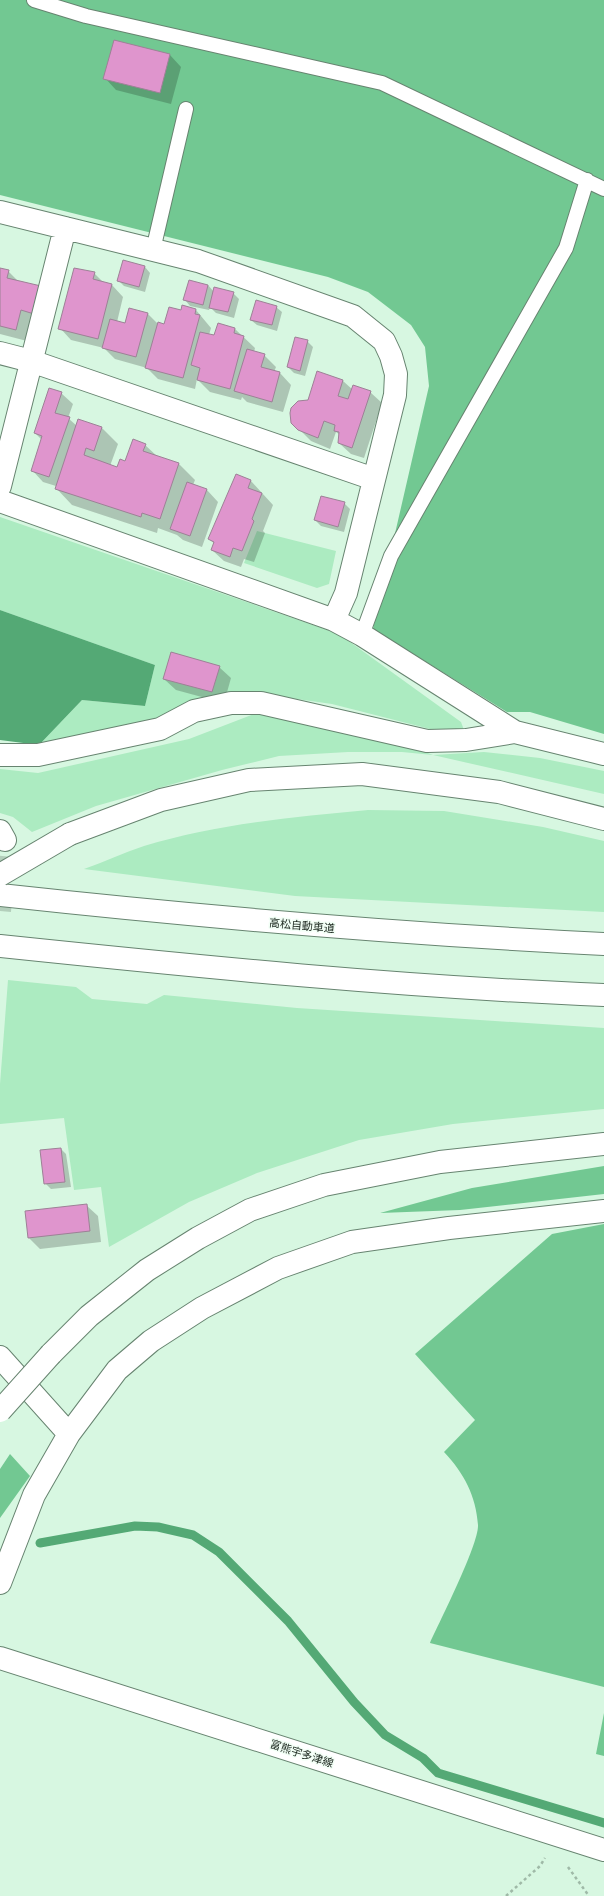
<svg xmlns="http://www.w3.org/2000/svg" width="604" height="1896" viewBox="0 0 604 1896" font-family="'Noto Sans','Noto Sans JP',sans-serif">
<rect width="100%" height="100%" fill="#d7f7e1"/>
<!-- green -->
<path fill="#acebc1" d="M 0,517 L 339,634 L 461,722 L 464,730 L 430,729 L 332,704 L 240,691 L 193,702 L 163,719 L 39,745 L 82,700 L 145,706 L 155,665 L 0,610 Z
M 257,531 L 336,551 L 329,584 L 317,588 L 244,563 Z
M 254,714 L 324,723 L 386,737 L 433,755 L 484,752 L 540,758 L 604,771 L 604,794 L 433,755 L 402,752 L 348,752 L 279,756 L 222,770 L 96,806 L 32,832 L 13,817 L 0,813 L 0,769 L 38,773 L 189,739 Z
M 368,810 L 444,811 L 543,827 L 604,841 L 604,912 L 295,896 L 84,869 C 104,862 123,853 144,846 C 216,824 293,817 368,810 Z
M 8,980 L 76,987 L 92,999 L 147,1004 L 164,995 L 297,1008 L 604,1028 L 604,1109 L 453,1124 L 359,1140 L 257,1173 L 189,1202 L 109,1247 L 101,1187 L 74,1190 L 64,1118 L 0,1124 L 0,1084 Z"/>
<!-- forest -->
<path fill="#72c892" d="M 0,0 L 604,0 L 604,734 L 530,712 L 507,712 L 373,629 L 429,386 L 425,347 L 411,325 L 368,292 L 328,277 L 0,195 Z
M 604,1166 L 604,1194 L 460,1210 L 380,1213 L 472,1188 Z
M 604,1224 L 604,1687 L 430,1643 C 440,1621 479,1544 478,1525 C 476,1496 464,1473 444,1452 L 475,1420 L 415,1354 L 552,1234 Z
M 10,1454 L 30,1476 L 0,1518 L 0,1469 Z
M 604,1713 L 604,1756 L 596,1754 Z"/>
<!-- water -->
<path fill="#54a975" d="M 0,610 L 155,665 L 145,706 L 82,700 L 39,745 L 0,740 Z"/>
<!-- shadow -->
<path fill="#0003" d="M 114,41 L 170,55 L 181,67 L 171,104 L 116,90 L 105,78 Z
M 145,267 L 150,273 L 145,292 L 124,286 L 119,281 Z
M 0,269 L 8,271 L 19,282 L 41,287 L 27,341 L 0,334 Z
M 94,273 L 104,283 L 112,285 L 123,297 L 117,322 L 126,324 L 148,314 L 158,324 L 165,325 L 182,312 L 196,310 L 211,328 L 209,335 L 215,337 L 235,329 L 255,348 L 254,352 L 264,355 L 276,367 L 274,372 L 280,373 L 291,385 L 283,412 L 247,402 L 242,397 L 241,400 L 210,392 L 197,379 L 195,389 L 158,379 L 147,368 L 115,359 L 104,348 L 71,340 L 60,328 Z
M 208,285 L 214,292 L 233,293 L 239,299 L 234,318 L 216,313 L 210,307 L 209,310 L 190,306 L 185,300 Z
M 276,307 L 282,312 L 277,331 L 257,325 L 251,320 Z
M 307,341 L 313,347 L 305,376 L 294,373 L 288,367 Z
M 318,372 L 343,381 L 353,390 L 370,392 L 382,403 L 364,458 L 351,454 L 339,443 L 340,435 L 336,432 L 330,449 L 311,441 L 292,422 L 309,401 Z
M 61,393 L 73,404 L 68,418 L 77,426 L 102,428 L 118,444 L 110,466 L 118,468 L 145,445 L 158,457 L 179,464 L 195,480 L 193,485 L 207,490 L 218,502 L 202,547 L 183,540 L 177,535 L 158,528 L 157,533 L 72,505 L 56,488 L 56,486 L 43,482 L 32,470 L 42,440 L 35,433 Z
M 251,481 L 273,505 L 263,531 L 265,533 L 254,562 L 244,559 L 241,567 L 224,561 L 212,550 L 215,544 L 209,539 Z
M 344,503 L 350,509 L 344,532 L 321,526 L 315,520 Z
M 219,667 L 231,678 L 224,703 L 176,690 L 164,679 Z
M 61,1149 L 66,1154 L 71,1187 L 51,1189 L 45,1183 Z
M 86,1205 L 98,1216 L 101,1242 L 40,1249 L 29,1238 Z"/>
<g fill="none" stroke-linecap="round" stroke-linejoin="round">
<!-- stream -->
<path stroke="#54a975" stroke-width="9" d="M 40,1543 L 135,1526 L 158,1527 L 193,1535 L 219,1552 L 288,1621 L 354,1702 L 385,1735 L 423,1758 L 438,1773 L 604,1823"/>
</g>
<!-- building -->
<path fill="#df95cd" stroke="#9d8196" d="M 114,40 L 170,54 L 160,93 L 103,79 Z
M 123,260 L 145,266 L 139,287 L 117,281 Z
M 0,268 L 9,270 L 7,278 L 41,286 L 34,314 L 21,310 L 16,330 L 0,326 Z
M 74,268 L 95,272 L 93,279 L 112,284 L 98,339 L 58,329 Z
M 189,280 L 208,285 L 203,305 L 183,300 Z
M 214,287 L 234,292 L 228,312 L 209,308 Z
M 256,300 L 277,306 L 272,325 L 250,320 Z
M 182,305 L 196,309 L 195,314 L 200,315 L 183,378 L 145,368 L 158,322 L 164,324 L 169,307 L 181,310 Z
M 129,308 L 148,313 L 136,357 L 102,348 L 110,319 L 125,323 Z
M 218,323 L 235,328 L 234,333 L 244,336 L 230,389 L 197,380 L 200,368 L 191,365 L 200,332 L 214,335 Z
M 295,337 L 308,340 L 300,371 L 287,367 Z
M 247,349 L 265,354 L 261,367 L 280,372 L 272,402 L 234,391 Z
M 317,371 L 343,380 L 338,396 L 348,399 L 353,385 L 371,391 L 352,448 L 338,443 L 339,432 L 334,431 L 335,425 L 324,421 L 318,438 L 298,430 L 291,423 L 290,413 L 291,408 L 298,401 L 308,400 Z
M 49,388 L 62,392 L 55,413 L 70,417 L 49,477 L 31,471 L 42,436 L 34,433 Z
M 78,419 L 102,427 L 94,451 L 86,448 L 84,455 L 117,467 L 120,459 L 125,461 L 133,439 L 146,444 L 143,451 L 179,463 L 160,519 L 142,513 L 141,517 L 55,489 Z
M 236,474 L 251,480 L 248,488 L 262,493 L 252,519 L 254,521 L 242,551 L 233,548 L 230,557 L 211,550 L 214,542 L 208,539 Z
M 187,482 L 207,489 L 190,536 L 170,529 Z
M 321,496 L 345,502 L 338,527 L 314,520 Z
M 171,652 L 220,666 L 212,692 L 163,679 Z
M 61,1148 L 65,1182 L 44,1184 L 40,1150 Z
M 87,1204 L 90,1231 L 28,1238 L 25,1211 Z"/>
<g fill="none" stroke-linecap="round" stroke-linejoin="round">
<!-- street-tunnel -->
<path stroke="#b3cfbb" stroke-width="22" stroke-dasharray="22 11" stroke-linecap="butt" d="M 0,911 L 6,852 L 5,840"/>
<!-- lane casing -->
<g stroke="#678470" stroke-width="16">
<path id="lane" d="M 34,0 L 86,16 L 382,83 L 604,189
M 153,250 L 186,109
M 362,635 L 391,556 L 566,248 L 587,180"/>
</g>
<!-- street casing -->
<g stroke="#678470" stroke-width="24">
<path id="street" d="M 0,212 L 198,261 L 353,316 L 384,341 L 391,356 L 396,374 L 395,395 L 346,593 L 334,620
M 0,353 L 31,361 L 374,479
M 0,486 L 65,228
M 0,501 L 334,620 L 362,635 L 515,732 L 604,754
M 0,755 L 38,755 L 160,729 L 194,711 L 231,703 L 261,703 L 427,741 L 466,740 L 515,732
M 0,831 L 5,840
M 0,1357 L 69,1434
M 0,1583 L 34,1495 L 69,1434 L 117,1370 L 151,1341 L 202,1308 L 278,1268 L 352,1242 L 449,1228 L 604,1211"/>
</g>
<!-- secondary casing -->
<g stroke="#678470" stroke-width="24">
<path id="secondary" d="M 0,1658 L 604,1850"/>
</g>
<!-- highway casing -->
<g stroke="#678470" stroke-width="24">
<path id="highway" d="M 70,834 L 161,800 L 249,780 L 362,774 L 499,792 L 604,819
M 0,895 C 201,917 402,934 604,944
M 0,946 C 201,967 402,987 604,995
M 51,1354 L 89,1316 L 147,1270 L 198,1238 L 250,1210 L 324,1185 L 440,1162 L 604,1144"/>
</g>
<!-- path -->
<path stroke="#9fb9a7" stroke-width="2.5" stroke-dasharray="3 3" stroke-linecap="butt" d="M 568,1867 L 589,1896
M 506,1896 L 540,1866 L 545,1858"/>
<!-- lane -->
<use href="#lane" stroke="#fff" stroke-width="14"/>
<!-- street -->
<use href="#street" stroke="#fff" stroke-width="22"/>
<!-- secondary -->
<use href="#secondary" stroke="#fff" stroke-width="22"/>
<!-- highway -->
<use href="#highway" stroke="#fff" stroke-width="22"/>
<!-- highway-bridge casing -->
<g stroke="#678470" stroke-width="24" stroke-linecap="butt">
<path id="highway-bridge" d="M 0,875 L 70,834
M 0,1411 L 51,1354"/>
</g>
<!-- highway-bridge -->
<use href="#highway-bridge" stroke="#fff" stroke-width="22"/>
</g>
<g text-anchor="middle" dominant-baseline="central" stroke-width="3" stroke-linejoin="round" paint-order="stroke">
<!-- street labels -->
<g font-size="11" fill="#212d24" stroke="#f2fff6">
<text transform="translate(302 925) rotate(5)">高松自動車道</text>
<text transform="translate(302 1753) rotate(18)">富熊宇多津線</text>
</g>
</g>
</svg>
